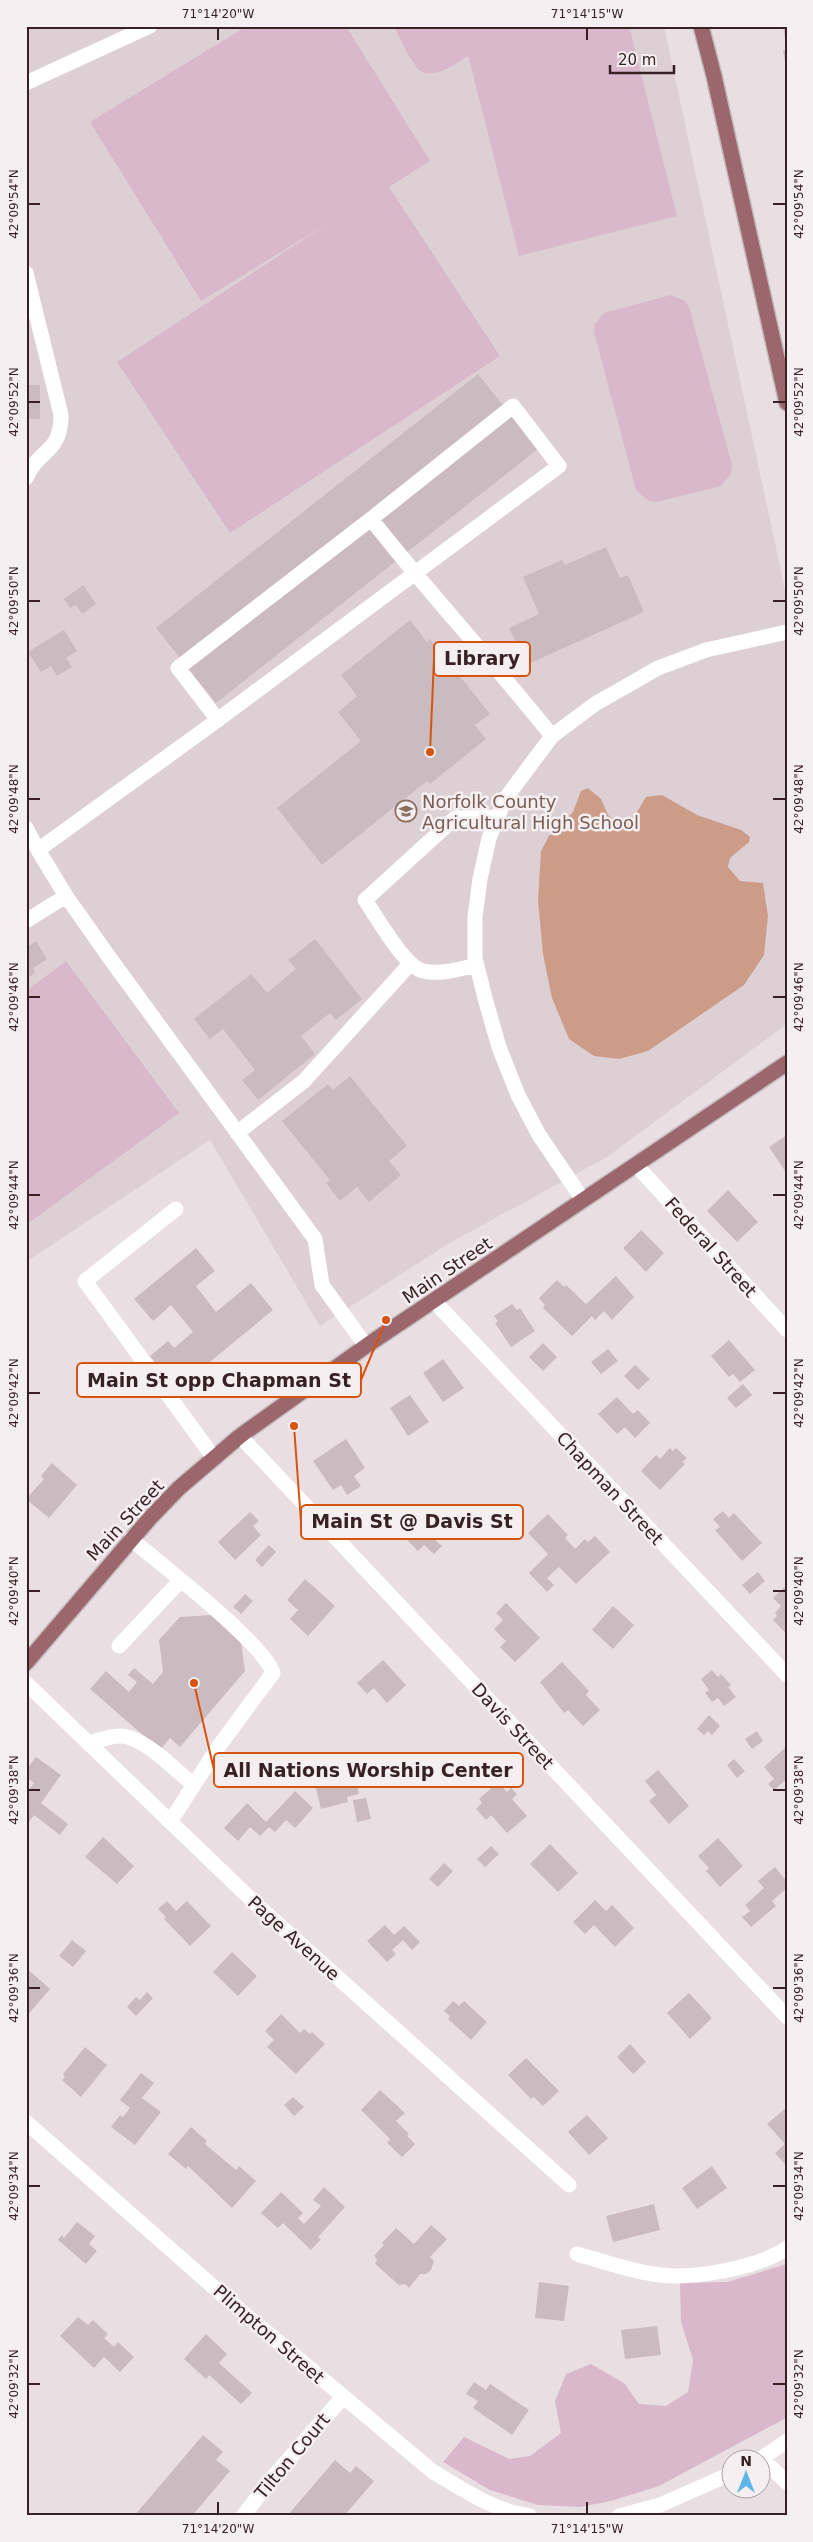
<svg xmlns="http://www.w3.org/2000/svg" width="813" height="2542" viewBox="0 0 813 2542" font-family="'DejaVu Sans',sans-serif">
<rect width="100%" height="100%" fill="#e9dfe2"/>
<!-- built -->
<path fill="#ddd0d4" d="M 26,26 L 664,26 L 787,599 L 787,1024 L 607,1157 L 448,1244 L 320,1326 L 210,1140 L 26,1262 Z"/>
<!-- green -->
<path fill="#d9b8cc" d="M 247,26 L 346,26 L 430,161 L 389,187 L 500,356 L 230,533 L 117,362 L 330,222 L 201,301 L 90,122 Z
M 394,26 L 629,26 L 677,216 L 519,256 L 468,55 C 459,63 436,78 422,72 C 413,68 399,36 394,26 Z
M 671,295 L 685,301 L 689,307 L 732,465 L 731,473 L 721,486 L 656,502 L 649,501 L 636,490 L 594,332 L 595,324 L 604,313 Z
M 66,961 L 179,1113 L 26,1225 L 26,991 Z
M 787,2264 L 786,2418 L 659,2486 L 611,2501 L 580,2507 L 538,2505 L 490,2490 L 443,2462 L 464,2437 L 509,2459 L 530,2456 L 561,2433 L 555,2401 L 566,2374 L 591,2364 L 624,2383 L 639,2404 L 666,2406 L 688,2392 L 693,2360 L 681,2322 L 680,2283 L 727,2282 Z"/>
<!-- water -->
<path fill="#cc9c89" d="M 588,788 L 601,799 L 608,815 L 618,822 L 634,817 L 646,797 L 662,795 L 697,815 L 741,830 L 750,837 L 749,842 L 730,858 L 728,867 L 740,881 L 763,883 L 768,916 L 764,955 L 744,985 L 648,1051 L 619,1059 L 594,1056 L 569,1039 L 552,998 L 543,954 L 538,900 L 541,851 L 549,836 L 573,812 L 581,791 Z"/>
<!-- building -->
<path fill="#cabbc0" d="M 783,26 L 787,26 L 787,44 L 786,44 Z
M 787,50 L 787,66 L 786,66 L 783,51 Z
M 478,374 L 538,449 L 216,703 L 156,628 Z
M 26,385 L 40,385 L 40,419 L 26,419 Z
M 606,547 L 620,578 L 628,575 L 644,612 L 526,665 L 509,628 L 539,614 L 523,577 L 562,560 L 565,565 Z
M 83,585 L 96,604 L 82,614 L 76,605 L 70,608 L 64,599 Z
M 410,620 L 427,642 L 430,639 L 490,714 L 475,725 L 486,739 L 430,784 L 427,781 L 322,865 L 277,808 L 361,741 L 338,712 L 357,696 L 341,675 Z
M 64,630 L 77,651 L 66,658 L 72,667 L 57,676 L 51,666 L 41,672 L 28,652 Z
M 315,939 L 362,999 L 336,1020 L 330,1013 L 301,1036 L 315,1054 L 258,1100 L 242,1080 L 255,1070 L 223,1029 L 210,1039 L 194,1019 L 251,974 L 267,993 L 296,969 L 288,960 Z
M 36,941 L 47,959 L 33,968 L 35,973 L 26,979 L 26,948 Z
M 350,1076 L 407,1146 L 389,1161 L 401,1175 L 369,1202 L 357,1187 L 340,1201 L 326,1183 L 330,1180 L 282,1121 L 328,1084 L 333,1090 Z
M 787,1135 L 787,1174 L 769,1147 Z
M 728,1190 L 758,1222 L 737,1242 L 707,1211 Z
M 641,1230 L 664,1253 L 646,1272 L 623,1248 Z
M 196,1248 L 215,1271 L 196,1286 L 216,1312 L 251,1283 L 273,1310 L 177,1389 L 150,1356 L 168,1341 L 174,1348 L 193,1332 L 171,1305 L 153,1321 L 134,1299 Z
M 616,1276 L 634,1297 L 612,1320 L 604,1311 L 595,1320 L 592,1316 L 572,1336 L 543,1308 L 545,1305 L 539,1298 L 557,1280 L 564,1287 L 566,1285 L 586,1304 Z
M 512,1304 L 517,1310 L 520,1308 L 535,1331 L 511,1347 L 495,1323 L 498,1321 L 494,1316 Z
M 729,1340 L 755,1370 L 740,1382 L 733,1374 L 729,1377 L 711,1356 Z
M 543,1343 L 557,1357 L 543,1371 L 529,1357 Z
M 608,1349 L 618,1361 L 601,1374 L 591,1362 Z
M 443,1359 L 464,1388 L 443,1402 L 423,1373 Z
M 635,1365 L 650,1379 L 638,1390 L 624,1376 Z
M 743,1384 L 752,1395 L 736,1408 L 727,1398 Z
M 410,1395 L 429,1422 L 408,1436 L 390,1408 Z
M 617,1397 L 633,1414 L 638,1410 L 650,1423 L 635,1438 L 625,1427 L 617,1434 L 598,1414 Z
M 346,1439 L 365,1468 L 354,1476 L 361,1486 L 347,1495 L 341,1485 L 333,1490 L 313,1461 Z
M 670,1448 L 673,1451 L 676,1448 L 687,1458 L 682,1462 L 685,1464 L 660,1490 L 641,1471 L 656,1455 L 660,1459 Z
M 52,1463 L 77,1485 L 49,1518 L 26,1499 L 44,1479 L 41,1476 Z
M 723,1511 L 729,1518 L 734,1513 L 762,1543 L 742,1561 L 715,1530 L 720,1527 L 713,1519 Z
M 250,1512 L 259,1521 L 253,1526 L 261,1535 L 235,1560 L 218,1542 Z
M 548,1514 L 568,1535 L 565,1538 L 575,1549 L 585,1539 L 588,1542 L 595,1536 L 610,1552 L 576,1584 L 559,1567 L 547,1578 L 554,1585 L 547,1592 L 529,1573 L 548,1554 L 528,1533 Z
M 416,1515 L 436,1535 L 433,1538 L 442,1546 L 434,1554 L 424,1545 L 418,1551 L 399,1532 Z
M 269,1545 L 276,1552 L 262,1567 L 255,1560 Z
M 758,1572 L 765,1581 L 750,1594 L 742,1585 Z
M 305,1579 L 335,1606 L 308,1636 L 290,1619 L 298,1610 L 287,1600 Z
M 784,1587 L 787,1590 L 787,1630 L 785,1632 L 773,1620 L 777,1616 L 775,1613 L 781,1606 L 773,1598 Z
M 245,1594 L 253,1601 L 241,1614 L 233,1607 Z
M 506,1603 L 540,1638 L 515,1662 L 500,1647 L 506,1641 L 494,1629 L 503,1620 L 496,1613 Z
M 613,1606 L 634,1625 L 613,1649 L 592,1630 Z
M 211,1615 L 241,1643 L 245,1671 L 180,1747 L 170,1738 L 160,1750 L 90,1689 L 106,1671 L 129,1692 L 137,1682 L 128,1675 L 134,1668 L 153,1684 L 163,1672 L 159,1640 L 180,1617 Z
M 383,1660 L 406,1685 L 387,1703 L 374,1688 L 367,1694 L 357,1683 Z
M 562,1662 L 589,1691 L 586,1695 L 600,1710 L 583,1726 L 568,1710 L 564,1713 L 540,1682 Z
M 712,1670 L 718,1677 L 721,1674 L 731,1685 L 728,1687 L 736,1697 L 724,1706 L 718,1698 L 712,1702 L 705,1693 L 709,1690 L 701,1679 Z
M 709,1715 L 720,1726 L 712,1735 L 708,1731 L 704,1735 L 697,1729 Z
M 757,1731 L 763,1741 L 752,1749 L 745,1739 Z
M 787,1746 L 787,1779 L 774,1790 L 768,1784 L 774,1779 L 764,1767 Z
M 36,1757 L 61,1775 L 41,1803 L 68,1824 L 60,1835 L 34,1815 L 29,1822 L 26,1820 L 26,1794 L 34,1783 L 26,1777 L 26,1770 Z
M 734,1759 L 745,1771 L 737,1778 L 727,1765 Z
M 341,1770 L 343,1779 L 355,1776 L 359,1794 L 347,1797 L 348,1802 L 321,1809 L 313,1777 Z
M 658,1770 L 689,1806 L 669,1824 L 649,1801 L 656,1795 L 645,1781 Z
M 498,1782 L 507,1792 L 511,1788 L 517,1794 L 512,1799 L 527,1816 L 507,1833 L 491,1815 L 486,1820 L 476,1809 L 482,1803 L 479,1799 Z
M 295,1791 L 313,1808 L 295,1828 L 286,1820 L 275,1832 L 269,1827 L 260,1836 L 250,1827 L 238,1841 L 224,1828 L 247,1803 L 266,1822 Z
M 366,1798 L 371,1819 L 357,1822 L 353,1800 Z
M 103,1837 L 134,1866 L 117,1884 L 85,1857 Z
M 718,1838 L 743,1866 L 720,1887 L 706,1871 L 709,1868 L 698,1856 Z
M 550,1844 L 578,1873 L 558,1892 L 530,1864 Z
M 491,1846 L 499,1854 L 485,1867 L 477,1859 Z
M 444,1863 L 453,1871 L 438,1887 L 429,1879 Z
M 775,1867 L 787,1882 L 787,1888 L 772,1901 L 776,1906 L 751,1927 L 742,1917 L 750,1911 L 745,1905 L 764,1888 L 758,1881 Z
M 595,1900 L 606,1911 L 612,1905 L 634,1928 L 615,1947 L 594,1925 L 585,1934 L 573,1922 Z
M 167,1901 L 176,1911 L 187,1901 L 211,1926 L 190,1946 L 164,1919 L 166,1917 L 158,1909 Z
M 385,1925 L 394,1935 L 404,1926 L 420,1942 L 412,1950 L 403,1940 L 392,1950 L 396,1954 L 387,1962 L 367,1941 Z
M 72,1940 L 86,1951 L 73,1967 L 59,1956 Z
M 232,1952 L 257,1976 L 238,1996 L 213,1972 Z
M 26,1968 L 50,1989 L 26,2017 Z
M 147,1992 L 153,1998 L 136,2016 L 127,2007 L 136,1997 L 140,2000 Z
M 689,1993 L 712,2018 L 690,2039 L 667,2013 Z
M 453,2001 L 459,2006 L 464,2001 L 487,2022 L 471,2040 L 448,2019 L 450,2016 L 444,2011 Z
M 281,2014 L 300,2033 L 304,2029 L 310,2034 L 312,2032 L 325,2044 L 296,2074 L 267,2047 L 274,2040 L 265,2031 Z
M 630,2044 L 646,2062 L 633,2074 L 617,2057 Z
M 85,2047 L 107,2065 L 81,2097 L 62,2080 L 65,2077 L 63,2074 Z
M 526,2058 L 559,2091 L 543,2106 L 534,2097 L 531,2099 L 508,2075 Z
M 141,2073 L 154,2083 L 142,2098 L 161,2112 L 135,2145 L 111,2127 L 120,2115 L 123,2117 L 130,2108 L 120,2100 Z
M 380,2090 L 405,2113 L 396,2121 L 409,2134 L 407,2136 L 415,2144 L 402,2157 L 387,2143 L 390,2139 L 361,2110 Z
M 293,2097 L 304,2107 L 294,2116 L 284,2105 Z
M 787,2107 L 787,2162 L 785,2164 L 775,2153 L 785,2144 L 767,2124 Z
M 587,2115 L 608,2138 L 589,2155 L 568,2132 Z
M 191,2127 L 207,2141 L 205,2144 L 236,2170 L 239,2166 L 256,2181 L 232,2208 L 188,2166 L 186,2169 L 168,2154 Z
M 712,2166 L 727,2188 L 697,2209 L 682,2188 Z
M 324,2187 L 345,2207 L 318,2237 L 321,2239 L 311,2250 L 283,2223 L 278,2228 L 261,2213 L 281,2192 L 303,2213 L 298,2218 L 304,2224 L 321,2206 L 313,2200 Z
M 654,2204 L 660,2230 L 613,2242 L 606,2216 Z
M 77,2222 L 95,2236 L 89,2244 L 97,2251 L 86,2264 L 58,2240 L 62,2235 L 64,2238 Z
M 431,2225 L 447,2239 L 430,2257 L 434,2261 L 431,2270 L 426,2274 L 420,2274 L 409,2288 L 405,2284 L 399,2285 L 375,2264 L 377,2259 L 374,2256 L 384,2245 L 382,2243 L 396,2228 L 414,2244 Z
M 539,2282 L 569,2286 L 564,2321 L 535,2318 Z
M 78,2317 L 88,2325 L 93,2320 L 108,2334 L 104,2338 L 114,2347 L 118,2342 L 134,2357 L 120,2372 L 104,2357 L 94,2368 L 60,2336 Z
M 657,2326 L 661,2355 L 625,2359 L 621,2330 Z
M 206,2334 L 227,2354 L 219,2363 L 252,2393 L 241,2404 L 209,2375 L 206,2379 L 184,2359 Z
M 474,2382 L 486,2390 L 490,2384 L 529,2410 L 512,2435 L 473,2408 L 478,2401 L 466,2394 Z
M 203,2435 L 223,2452 L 216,2460 L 230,2471 L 192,2516 L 134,2516 Z
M 335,2460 L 350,2473 L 356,2466 L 374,2481 L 344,2516 L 287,2516 Z"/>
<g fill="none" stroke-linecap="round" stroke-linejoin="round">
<!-- major casing -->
<g stroke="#c3bcbd" stroke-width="18">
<path id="major" d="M 701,26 L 714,76 L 787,403
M 26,1663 L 150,1518 L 179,1488 L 240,1436 L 366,1346 L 787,1063"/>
</g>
<!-- minor -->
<path stroke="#fff" stroke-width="15" d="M 26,83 L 150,26
M 26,273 L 61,415 C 61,454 39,448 26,478
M 218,720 L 178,668 L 371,519 C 429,593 493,662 552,736
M 26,828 L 38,850
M 26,921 L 66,896
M 477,965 C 460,969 440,975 423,971 C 404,966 377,917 365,900 L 455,818 L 497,817
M 237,1133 L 304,1081 L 410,964
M 636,1165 L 787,1330
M 583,1200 L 539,1135 L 518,1095 L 499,1047 L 486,1002 L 475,958 L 475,917 L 480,879 L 489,838 L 505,799 L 552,736 L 595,704 L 658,668 L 706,650 L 787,632
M 176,1209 L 85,1281 L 214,1458
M 434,1301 L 787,1675
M 366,1346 L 322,1285 L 315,1239 L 109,957 L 66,896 L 38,850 L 204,730 L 559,466 L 513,406 L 371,519
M 240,1436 L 787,2017
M 131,1539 C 159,1563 264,1643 273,1673 L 219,1746 L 170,1822
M 119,1646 L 180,1581
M 26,1683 L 257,1905 L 569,2185
M 89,1743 C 102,1739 118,1733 131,1738 C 154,1747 175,1770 194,1785
M 26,2122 L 226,2298 L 432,2471 C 462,2489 494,2511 530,2516
M 577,2254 C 603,2261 632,2272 660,2275 C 694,2279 758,2268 787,2248
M 762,2458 L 787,2483
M 759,2460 L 787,2441
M 243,2516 L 274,2476 L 343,2397
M 619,2516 L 660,2505 L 730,2474"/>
<!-- major -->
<use href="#major" stroke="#9c666d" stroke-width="15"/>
</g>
<!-- ticks -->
<path fill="none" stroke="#382124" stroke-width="2" d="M 218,28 L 218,40M 587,28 L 587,40M 28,204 L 40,204M 773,204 L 786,204M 28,402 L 40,402M 773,402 L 786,402M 28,601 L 40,601M 773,601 L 786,601M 28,799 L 40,799M 773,799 L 786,799M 28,997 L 40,997M 773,997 L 786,997M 28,1195 L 40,1195M 773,1195 L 786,1195M 28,1393 L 40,1393M 773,1393 L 786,1393M 28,1591 L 40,1591M 773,1591 L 786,1591M 28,1790 L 40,1790M 773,1790 L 786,1790M 28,1988 L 40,1988M 773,1988 L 786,1988M 28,2186 L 40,2186M 773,2186 L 786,2186M 28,2384 L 40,2384M 773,2384 L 786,2384M 218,2502 L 218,2514M 587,2502 L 587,2514"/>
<!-- icons -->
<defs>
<g id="school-ring" transform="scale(1.125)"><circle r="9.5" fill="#f6eff2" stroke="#8d6e63" stroke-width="1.5"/><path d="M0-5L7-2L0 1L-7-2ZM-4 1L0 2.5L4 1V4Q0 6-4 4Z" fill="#8d6e63"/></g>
</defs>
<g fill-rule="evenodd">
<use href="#school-ring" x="406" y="811"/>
</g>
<g text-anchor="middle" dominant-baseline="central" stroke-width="5" stroke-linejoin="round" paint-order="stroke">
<!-- education labels -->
<g font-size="18" fill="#785e54" stroke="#f6eff2" text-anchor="start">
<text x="422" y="801">Norfolk County<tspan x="422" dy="21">Agricultural High School</tspan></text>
</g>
<!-- street labels -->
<g font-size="18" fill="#382124" stroke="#f6eff2">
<text transform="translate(711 1247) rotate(48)">Federal Street</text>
<text transform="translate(447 1270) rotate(-34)">Main Street</text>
<text transform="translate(610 1488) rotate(47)">Chapman Street</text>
<text transform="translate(125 1520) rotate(-47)">Main Street</text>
<text transform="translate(513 1726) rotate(47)">Davis Street</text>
<text transform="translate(294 1938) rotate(42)">Page Avenue</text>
<text transform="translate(269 2334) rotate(41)">Plimpton Street</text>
<text transform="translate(292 2456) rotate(-50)">Tilton Court</text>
</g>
</g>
<!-- callouts -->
<path fill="none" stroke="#d6530e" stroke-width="2" d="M430 752L434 659M386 1320L361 1380M294 1426L301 1522M194 1683L214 1770"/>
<g fill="#d6530e" stroke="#f6eff2" stroke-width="2">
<circle cx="430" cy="752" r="5"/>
<circle cx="386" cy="1320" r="5"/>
<circle cx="294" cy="1426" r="5"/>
<circle cx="194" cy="1683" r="5"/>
</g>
<g fill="#f6eff2" stroke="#d6530e" stroke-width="2">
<rect x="434" y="642" width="96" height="34" rx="5"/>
<rect x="77" y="1363" width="284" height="34" rx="5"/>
<rect x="301" y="1505" width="222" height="34" rx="5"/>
<rect x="214" y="1753" width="309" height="34" rx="5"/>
</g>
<g font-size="19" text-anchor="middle" font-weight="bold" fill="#382124">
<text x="482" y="665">Library</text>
<text x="219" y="1387">Main St opp Chapman St</text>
<text x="412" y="1528">Main St @ Davis St</text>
<text x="368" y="1777">All Nations Worship Center</text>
</g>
<!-- border -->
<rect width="813" height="2542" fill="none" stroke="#f6eff2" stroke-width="55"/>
<!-- north arrow -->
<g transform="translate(746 2474)"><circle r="24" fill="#f6eff2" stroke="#aa9da0"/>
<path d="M0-4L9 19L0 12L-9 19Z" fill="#5db5e9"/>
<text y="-8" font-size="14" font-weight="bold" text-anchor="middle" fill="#382124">N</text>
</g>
<!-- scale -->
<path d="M610 65v8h64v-8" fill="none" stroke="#382124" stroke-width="2.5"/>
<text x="618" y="65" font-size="15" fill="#382124" stroke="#f6eff2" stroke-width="4" paint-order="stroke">20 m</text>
<rect x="28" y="28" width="758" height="2486" fill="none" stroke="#382124" stroke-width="2"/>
<g font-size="12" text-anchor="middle" fill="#382124">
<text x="218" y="18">71°14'20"W</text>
<text x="587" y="18">71°14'15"W</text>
<text transform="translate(14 204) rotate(-90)" y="4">42°09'54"N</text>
<text transform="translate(799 204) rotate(-90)" y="4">42°09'54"N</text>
<text transform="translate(14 402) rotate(-90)" y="4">42°09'52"N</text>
<text transform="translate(799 402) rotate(-90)" y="4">42°09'52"N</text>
<text transform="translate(14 601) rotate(-90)" y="4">42°09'50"N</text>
<text transform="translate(799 601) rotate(-90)" y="4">42°09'50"N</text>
<text transform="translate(14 799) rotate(-90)" y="4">42°09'48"N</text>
<text transform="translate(799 799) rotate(-90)" y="4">42°09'48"N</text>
<text transform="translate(14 997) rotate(-90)" y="4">42°09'46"N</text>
<text transform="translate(799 997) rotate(-90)" y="4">42°09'46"N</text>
<text transform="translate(14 1195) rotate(-90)" y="4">42°09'44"N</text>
<text transform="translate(799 1195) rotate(-90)" y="4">42°09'44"N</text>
<text transform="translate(14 1393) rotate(-90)" y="4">42°09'42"N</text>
<text transform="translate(799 1393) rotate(-90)" y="4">42°09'42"N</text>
<text transform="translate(14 1591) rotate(-90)" y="4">42°09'40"N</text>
<text transform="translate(799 1591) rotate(-90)" y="4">42°09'40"N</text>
<text transform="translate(14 1790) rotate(-90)" y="4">42°09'38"N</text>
<text transform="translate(799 1790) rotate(-90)" y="4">42°09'38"N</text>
<text transform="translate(14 1988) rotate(-90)" y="4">42°09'36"N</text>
<text transform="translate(799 1988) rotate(-90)" y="4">42°09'36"N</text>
<text transform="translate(14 2186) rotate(-90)" y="4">42°09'34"N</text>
<text transform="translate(799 2186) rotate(-90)" y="4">42°09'34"N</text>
<text transform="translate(14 2384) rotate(-90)" y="4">42°09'32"N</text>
<text transform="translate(799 2384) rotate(-90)" y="4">42°09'32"N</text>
<text x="218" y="2533">71°14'20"W</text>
<text x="587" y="2533">71°14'15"W</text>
</g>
</svg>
